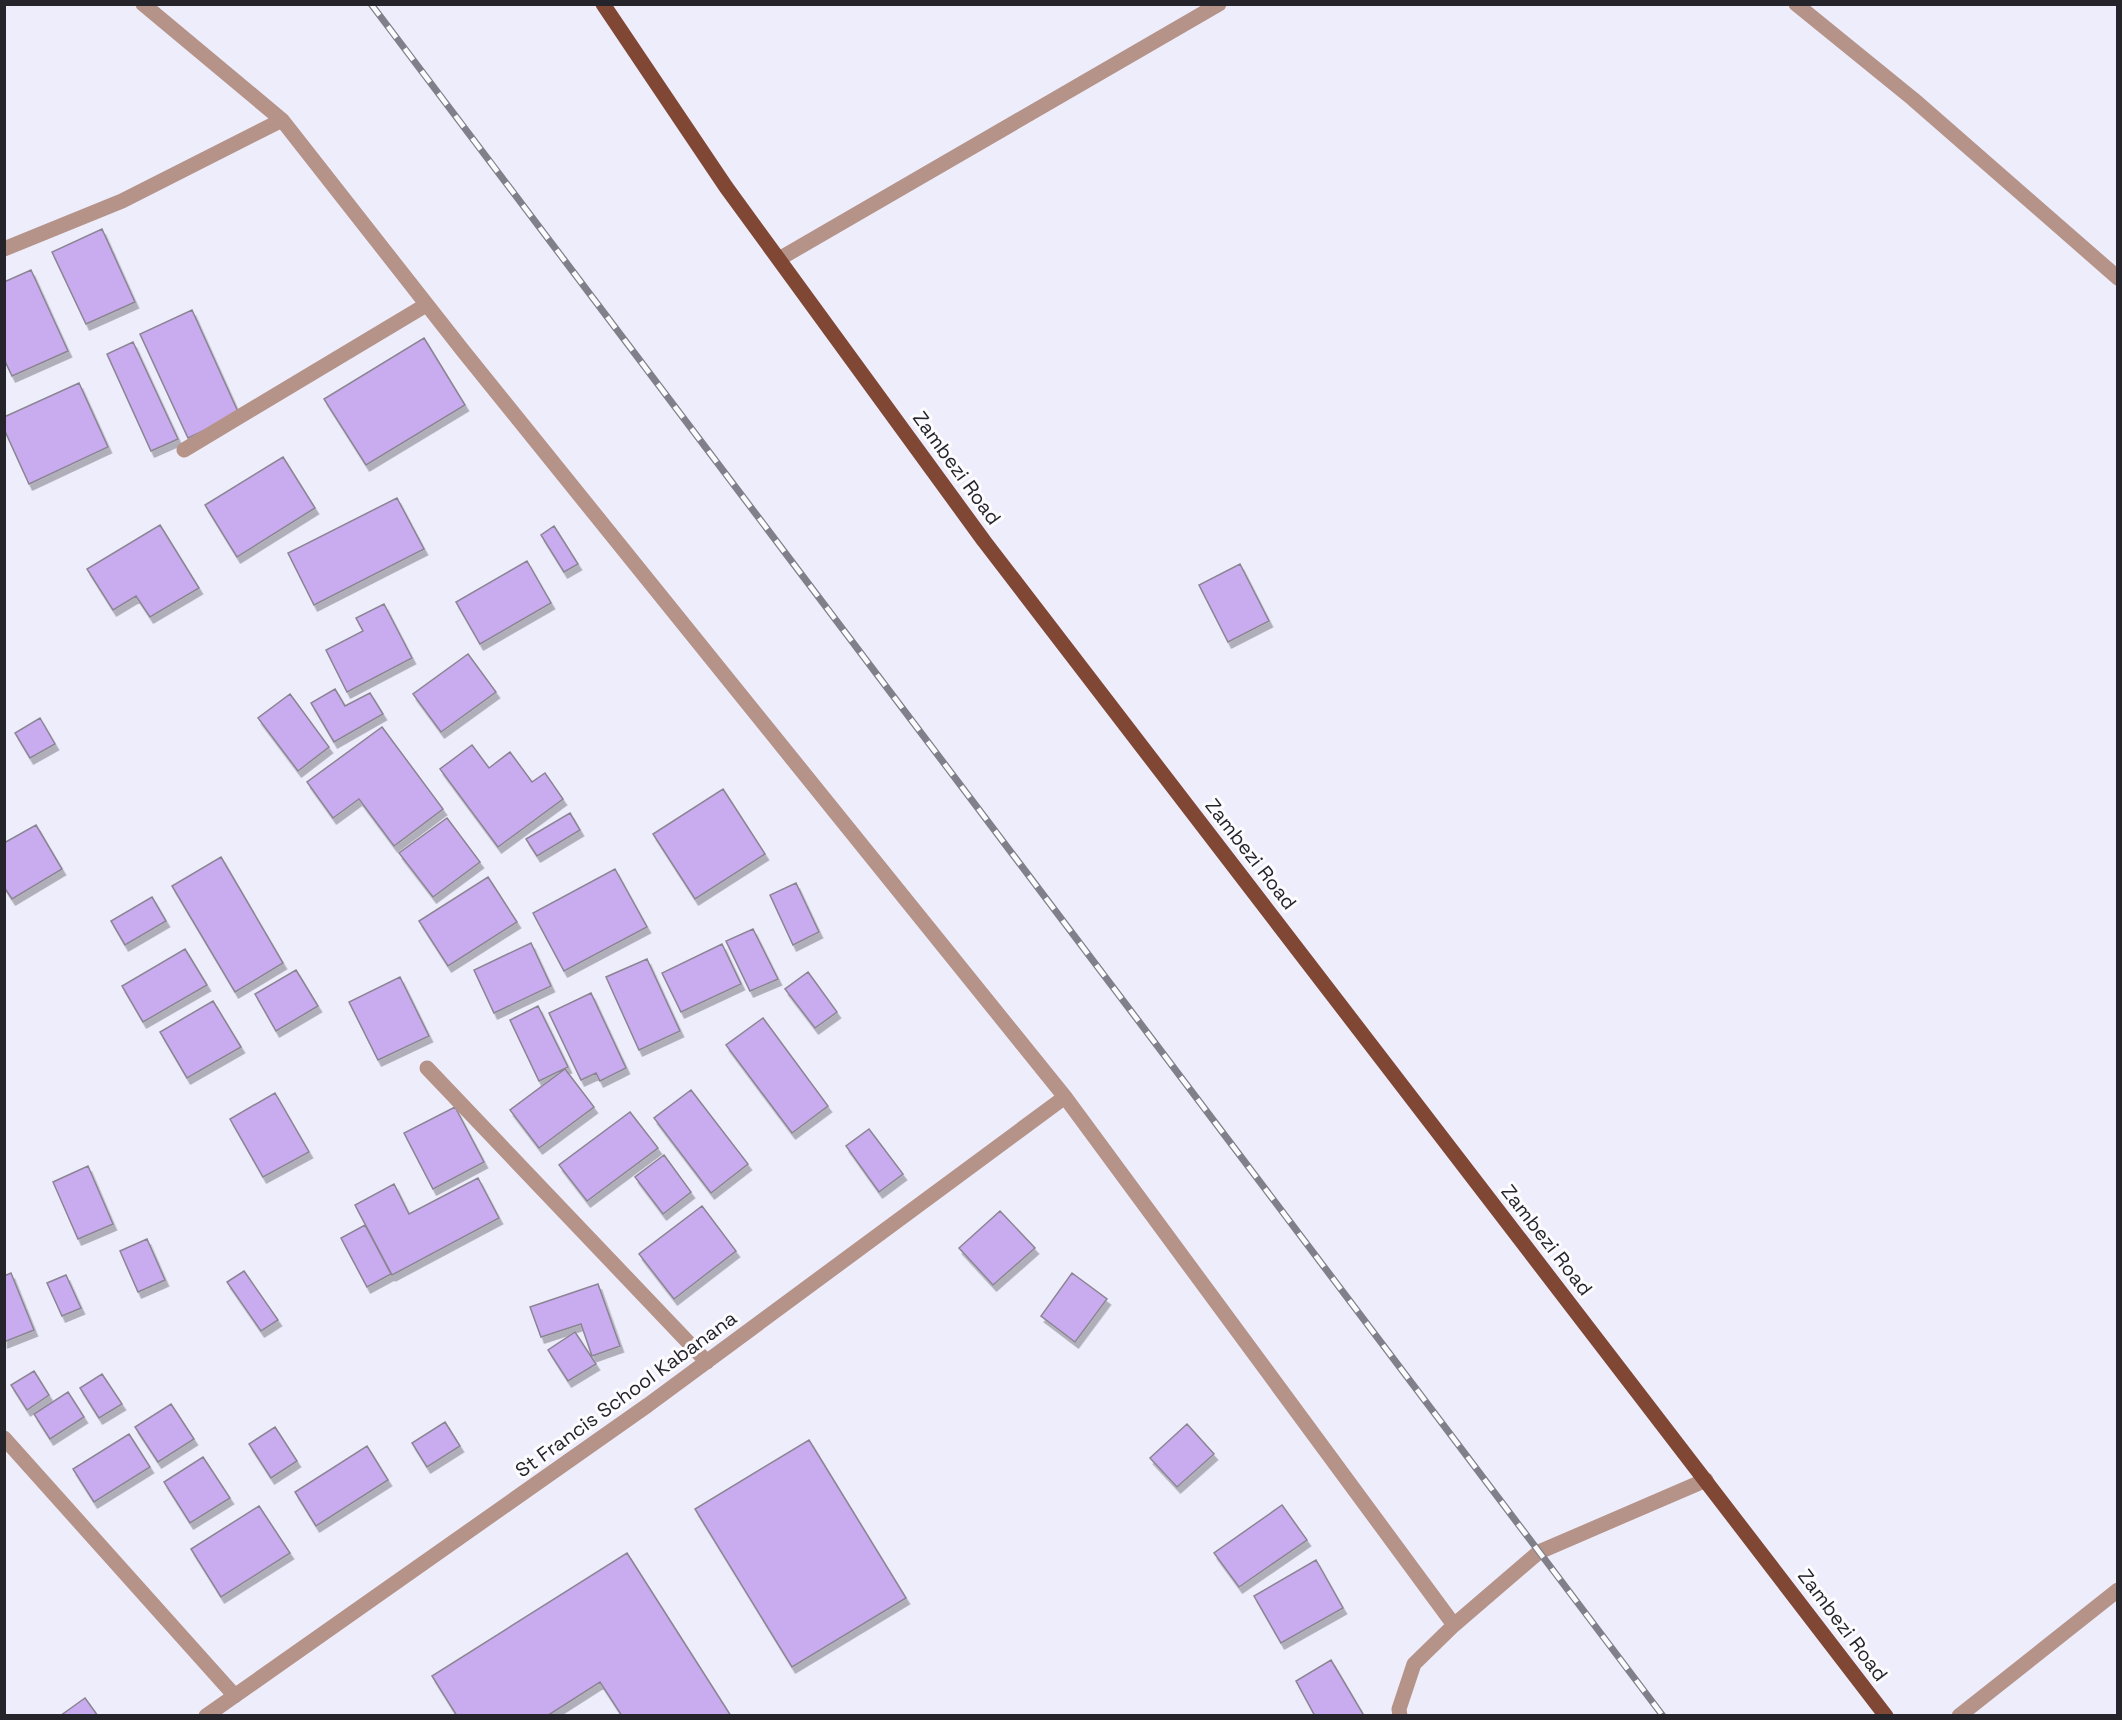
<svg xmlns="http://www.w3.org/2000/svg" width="2122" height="1720" viewBox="0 0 2122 1720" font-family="'Space Grotesk',sans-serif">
<defs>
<filter id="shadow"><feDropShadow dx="3.5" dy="6" stdDeviation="0" flood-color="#0004"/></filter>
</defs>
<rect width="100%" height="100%" fill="#eeedfc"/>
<!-- building -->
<path fill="#c9acef" stroke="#8b8593" stroke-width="1.5" filter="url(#shadow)" d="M 102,229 L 135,302 L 86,324 L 52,252 Z
M 31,270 L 68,351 L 12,376 L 4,359 L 4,282 Z
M 192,310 L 239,414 L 188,438 L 140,334 Z
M 424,338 L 465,405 L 366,465 L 324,399 Z
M 133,342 L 178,439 L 151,451 L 107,354 Z
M 79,383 L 108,447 L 29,484 L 4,429 L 4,417 Z
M 283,457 L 315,508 L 237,557 L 205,505 Z
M 397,498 L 424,549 L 314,605 L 288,553 Z
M 160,525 L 199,588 L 150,617 L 136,596 L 113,610 L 87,569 Z
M 554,526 L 578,564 L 564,572 L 541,535 Z
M 527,561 L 551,603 L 480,644 L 456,602 Z
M 1240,564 L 1269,621 L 1228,642 L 1199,585 Z
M 384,604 L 412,658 L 347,692 L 326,650 L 363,631 L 356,618 Z
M 468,654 L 496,692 L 441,732 L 413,694 Z
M 335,689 L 345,706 L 370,693 L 383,714 L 334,742 L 311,703 Z
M 290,694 L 329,747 L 298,771 L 258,718 Z
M 40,718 L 55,744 L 30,758 L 15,733 Z
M 382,727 L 443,809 L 394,846 L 359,799 L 333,818 L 307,782 Z
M 472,745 L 489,768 L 510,752 L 532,782 L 545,773 L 563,799 L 498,847 L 440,769 Z
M 723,789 L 765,854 L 695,899 L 653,834 Z
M 570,813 L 580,830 L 537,856 L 526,839 Z
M 447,818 L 480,862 L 433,897 L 399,853 Z
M 36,825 L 62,869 L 12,899 L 4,887 L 4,843 Z
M 221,857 L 283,963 L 235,992 L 172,886 Z
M 615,869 L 647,927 L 564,971 L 533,913 Z
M 488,877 L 517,922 L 448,966 L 419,921 Z
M 796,883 L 819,932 L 793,945 L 770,895 Z
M 152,897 L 166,921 L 125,945 L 111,921 Z
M 753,929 L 778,979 L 750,991 L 726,941 Z
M 531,943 L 551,986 L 494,1013 L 474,970 Z
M 722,944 L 741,984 L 681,1012 L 662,973 Z
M 185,949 L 207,985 L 143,1022 L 122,986 Z
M 647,959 L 680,1031 L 639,1050 L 606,977 Z
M 296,970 L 318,1006 L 276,1031 L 255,994 Z
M 808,972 L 837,1012 L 815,1028 L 785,989 Z
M 400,977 L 429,1036 L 378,1060 L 349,1002 Z
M 591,993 L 626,1068 L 600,1081 L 596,1073 L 581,1080 L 549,1013 Z
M 213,1001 L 241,1047 L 187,1078 L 160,1032 Z
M 538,1006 L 568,1067 L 539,1081 L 510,1020 Z
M 763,1018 L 828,1106 L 792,1133 L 726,1045 Z
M 565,1069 L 594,1107 L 539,1148 L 510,1110 Z
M 691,1090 L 748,1164 L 711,1193 L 654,1118 Z
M 275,1093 L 309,1152 L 263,1177 L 230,1119 Z
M 455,1107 L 484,1162 L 433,1189 L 404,1133 Z
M 630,1112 L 658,1148 L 587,1201 L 559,1165 Z
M 869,1129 L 903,1174 L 879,1192 L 846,1146 Z
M 664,1155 L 691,1192 L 663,1214 L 635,1177 Z
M 88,1166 L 113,1224 L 78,1239 L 53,1182 Z
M 478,1178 L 499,1218 L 392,1275 L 355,1205 L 394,1184 L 409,1214 Z
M 702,1206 L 736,1251 L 674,1299 L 639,1254 Z
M 1000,1211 L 1035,1248 L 993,1285 L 959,1248 Z
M 365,1225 L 391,1274 L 367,1287 L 341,1238 Z
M 147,1239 L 165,1280 L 138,1292 L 120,1251 Z
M 244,1271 L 278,1320 L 261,1331 L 227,1282 Z
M 11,1273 L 34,1330 L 4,1342 L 4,1276 Z
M 1072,1273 L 1107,1299 L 1075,1342 L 1041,1316 Z
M 66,1275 L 81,1308 L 62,1316 L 47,1283 Z
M 598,1284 L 620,1346 L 592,1356 L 581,1324 L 541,1337 L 530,1307 Z
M 575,1332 L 596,1364 L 568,1381 L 548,1350 Z
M 34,1371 L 49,1395 L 27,1410 L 11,1385 Z
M 102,1374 L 122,1404 L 99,1418 L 80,1388 Z
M 68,1392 L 84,1417 L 50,1439 L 34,1414 Z
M 171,1404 L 194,1439 L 158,1462 L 135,1427 Z
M 445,1422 L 460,1446 L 427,1467 L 412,1443 Z
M 1187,1424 L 1214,1454 L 1177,1487 L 1150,1458 Z
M 275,1427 L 297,1461 L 271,1478 L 249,1444 Z
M 129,1434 L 150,1467 L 94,1502 L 73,1469 Z
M 809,1440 L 906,1598 L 792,1667 L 695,1509 Z
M 367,1446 L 388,1480 L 316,1526 L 295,1492 Z
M 203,1457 L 230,1498 L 190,1523 L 164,1482 Z
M 1282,1505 L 1307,1540 L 1239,1587 L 1214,1553 Z
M 259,1506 L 290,1553 L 221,1597 L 191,1549 Z
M 627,1553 L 731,1716 L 622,1716 L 600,1682 L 547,1716 L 457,1716 L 432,1676 Z
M 1316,1560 L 1343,1608 L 1281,1643 L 1254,1596 Z
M 1331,1660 L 1363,1714 L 1360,1716 L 1315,1716 L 1296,1681 Z
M 85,1698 L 98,1716 L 60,1716 Z"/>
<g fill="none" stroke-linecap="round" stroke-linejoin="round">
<!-- minor -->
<path stroke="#b59388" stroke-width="15" d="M 143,4 L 282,120 L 464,352 L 1065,1097 L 1454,1625
M 1796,4 L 1913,99 L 2118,278
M 4,249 L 122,201 L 282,120
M 779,259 L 1219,4
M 184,450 L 426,305
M 427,1068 L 707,1362
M 4,1438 L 235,1696
M 206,1716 L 648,1405 L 1065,1097
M 1400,1716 L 1399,1709 L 1414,1664 L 1454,1625 L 1539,1552 L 1706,1480
M 1959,1716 L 2118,1590"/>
<!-- major -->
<path stroke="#804734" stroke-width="15" d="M 603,4 L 726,187 L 984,541 L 1886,1716"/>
<!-- rail casing -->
<g stroke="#81808a" stroke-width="7">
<path id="rail" d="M 371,4 L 1663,1716"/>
</g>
<!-- rail -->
<use href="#rail" stroke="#fcfcff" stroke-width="4.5" stroke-dasharray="14" stroke-linecap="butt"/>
</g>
<g text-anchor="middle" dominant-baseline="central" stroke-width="6" stroke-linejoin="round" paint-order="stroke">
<!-- street labels -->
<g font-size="20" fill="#25242a" stroke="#fcfcff">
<text transform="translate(957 468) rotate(54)">Zambezi Road</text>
<text transform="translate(1251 854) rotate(52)">Zambezi Road</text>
<text transform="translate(1547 1240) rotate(52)">Zambezi Road</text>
<text transform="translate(626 1394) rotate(-36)">St Francis School Kabanana</text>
<text transform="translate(1843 1625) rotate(53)">Zambezi Road</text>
</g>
</g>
<!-- border -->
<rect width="2122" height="1720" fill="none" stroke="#25242a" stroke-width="12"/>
</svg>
